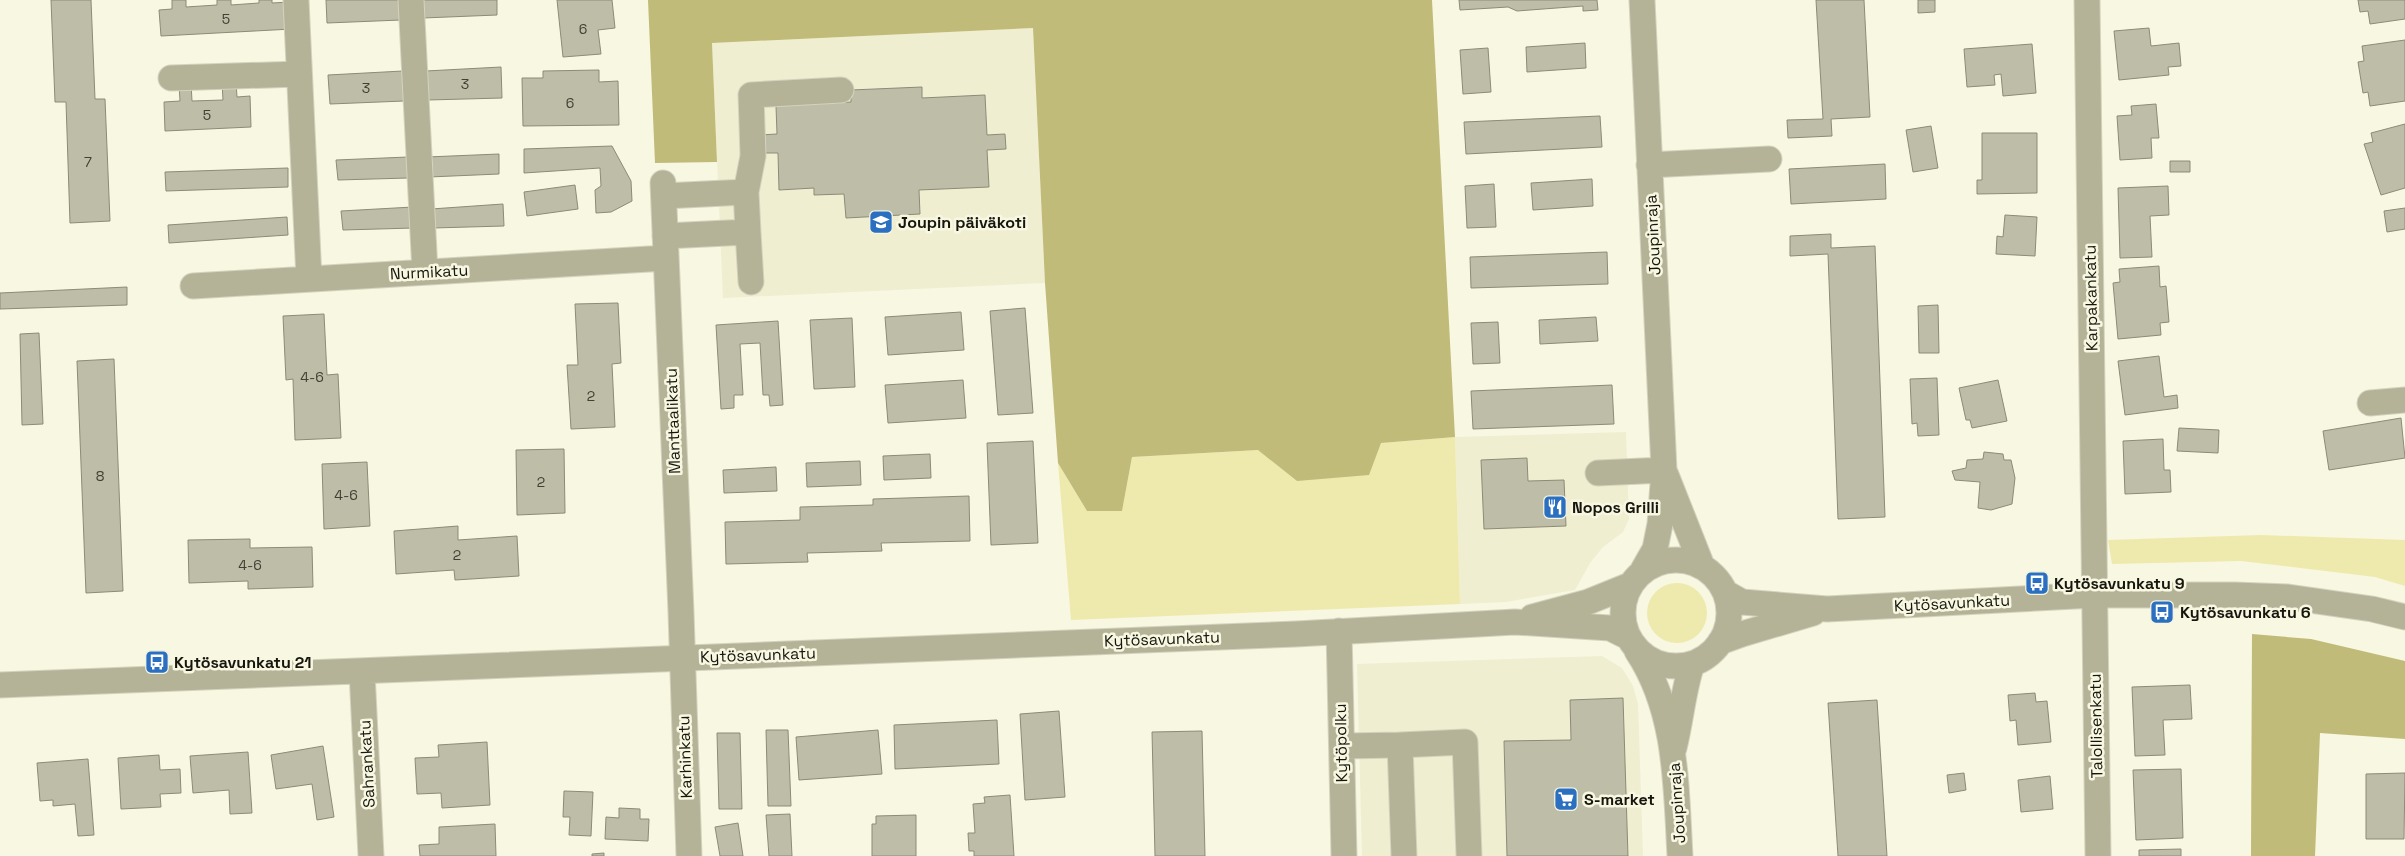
<svg xmlns="http://www.w3.org/2000/svg" width="2405" height="856" viewBox="0 0 2405 856" font-family="'Space Grotesk',sans-serif">
<rect width="100%" height="100%" fill="#f8f7e1"/>
<!-- built -->
<path fill="#f0eed0" d="M 1033,28 L 1045,283 L 723,298 L 712,43 Z
M 1626,432 L 1629,519 L 1623,532 L 1603,547 L 1590,563 L 1575,590 L 1506,602 L 1460,604 L 1455,437 Z
M 1602,656 L 1622,668 L 1633,686 L 1638,704 L 1643,856 L 1362,856 L 1357,664 Z"/>
<!-- green -->
<path fill="#eeeaae" d="M 1455,437 L 1460,604 L 1071,620 L 1058,463 L 1087,511 L 1122,511 L 1132,457 L 1259,450 L 1297,481 L 1381,443 Z
M 2261,535 L 2405,540 L 2405,586 L 2375,577 L 2241,561 L 2112,564 L 2108,540 Z
M1647 613a30 30 0 1 1 60 0a30 30 0 1 1-60 0Z"/>
<!-- forest -->
<path fill="#c0bb79" d="M 648,0 L 1432,0 L 1455,437 L 1381,443 L 1369,475 L 1297,481 L 1258,450 L 1132,457 L 1122,511 L 1087,511 L 1058,463 L 1045,283 L 1033,28 L 712,43 L 717,162 L 655,163 Z
M 2252,634 L 2311,639 L 2405,661 L 2405,739 L 2320,733 L 2315,856 L 2251,856 Z"/>
<!-- building -->
<path fill="#bebda7" stroke="#8c8b77" d="M 51,0 L 91,0 L 95,99 L 105,99 L 110,221 L 70,223 L 66,102 L 55,102 Z
M 172,0 L 186,0 L 186,7 L 217,5 L 217,0 L 231,0 L 231,5 L 259,3 L 259,0 L 272,0 L 272,3 L 290,2 L 292,29 L 161,36 L 159,10 L 172,9 Z
M 326,0 L 401,0 L 401,20 L 327,23 Z
M 422,0 L 497,0 L 497,15 L 423,18 Z
M 557,0 L 612,0 L 615,28 L 598,30 L 601,54 L 563,57 Z
M 1459,0 L 1597,0 L 1598,10 L 1583,11 L 1583,6 L 1517,11 L 1508,7 L 1460,10 Z
M 1816,0 L 1864,0 L 1870,117 L 1831,119 L 1832,136 L 1788,138 L 1787,120 L 1823,119 Z
M 1918,0 L 1935,0 L 1935,12 L 1918,13 Z
M 2358,0 L 2405,0 L 2405,19 L 2370,24 L 2368,11 L 2360,12 Z
M 2149,28 L 2151,46 L 2179,43 L 2181,66 L 2168,67 L 2169,75 L 2119,80 L 2114,31 Z
M 2405,40 L 2405,101 L 2370,106 L 2368,92 L 2363,93 L 2358,62 L 2364,61 L 2362,46 Z
M 1585,43 L 1586,68 L 1527,72 L 1526,47 Z
M 2032,44 L 2036,93 L 2003,96 L 2001,74 L 1994,75 L 1995,85 L 1967,87 L 1964,49 Z
M 1488,48 L 1491,92 L 1463,94 L 1460,50 Z
M 501,67 L 502,98 L 428,100 L 426,71 Z
M 599,70 L 599,82 L 618,81 L 619,125 L 523,126 L 522,78 L 543,78 L 543,71 Z
M 403,71 L 404,101 L 330,104 L 328,75 Z
M 236,82 L 237,97 L 250,96 L 251,127 L 165,131 L 164,102 L 180,101 L 179,84 L 191,83 L 192,101 L 223,100 L 222,83 Z
M 922,87 L 922,98 L 985,95 L 987,135 L 1005,134 L 1006,149 L 987,150 L 989,187 L 919,190 L 920,214 L 846,218 L 844,194 L 814,195 L 814,188 L 779,190 L 778,153 L 761,153 L 760,135 L 777,134 L 776,106 L 851,102 L 851,90 Z
M 2156,104 L 2159,138 L 2151,138 L 2152,158 L 2120,160 L 2117,116 L 2132,115 L 2131,106 Z
M 1600,116 L 1602,147 L 1466,154 L 1464,122 Z
M 2405,124 L 2405,188 L 2381,195 L 2364,144 L 2373,142 L 2371,133 Z
M 1931,126 L 1938,168 L 1913,172 L 1906,130 Z
M 1982,133 L 2037,133 L 2037,193 L 1977,194 L 1977,180 L 1982,180 Z
M 612,146 L 631,181 L 632,201 L 611,212 L 596,213 L 595,190 L 601,186 L 600,168 L 524,173 L 524,149 Z
M 499,154 L 499,174 L 429,177 L 427,157 Z
M 408,157 L 408,178 L 338,180 L 336,160 Z
M 2170,161 L 2190,161 L 2190,172 L 2170,172 Z
M 1885,164 L 1886,199 L 1791,204 L 1789,169 Z
M 288,168 L 288,187 L 166,191 L 165,172 Z
M 1592,179 L 1593,206 L 1533,210 L 1531,183 Z
M 1494,184 L 1496,227 L 1467,228 L 1465,186 Z
M 575,185 L 578,209 L 527,216 L 524,192 Z
M 2168,186 L 2169,215 L 2150,216 L 2152,257 L 2120,258 L 2118,188 Z
M 503,204 L 504,226 L 433,228 L 431,209 Z
M 413,207 L 414,228 L 343,230 L 341,211 Z
M 2405,208 L 2405,229 L 2387,232 L 2384,211 Z
M 2005,215 L 2037,217 L 2035,256 L 1996,254 L 1997,236 L 2003,237 Z
M 287,217 L 288,235 L 169,243 L 168,225 Z
M 1831,234 L 1831,248 L 1875,246 L 1885,517 L 1838,519 L 1828,254 L 1790,256 L 1790,236 Z
M 1607,252 L 1608,284 L 1471,288 L 1470,257 Z
M 2159,266 L 2160,287 L 2166,286 L 2169,322 L 2160,323 L 2161,335 L 2118,339 L 2113,283 L 2120,282 L 2119,269 Z
M 127,287 L 127,305 L 0,309 L 0,293 Z
M 618,303 L 621,363 L 612,364 L 615,427 L 571,429 L 567,365 L 578,365 L 575,304 Z
M 1938,305 L 1939,353 L 1919,353 L 1918,306 Z
M 1025,308 L 1033,413 L 998,415 L 990,311 Z
M 961,312 L 964,350 L 888,355 L 885,317 Z
M 324,314 L 327,375 L 338,374 L 341,438 L 295,440 L 293,379 L 286,380 L 283,316 Z
M 1596,317 L 1598,341 L 1540,344 L 1539,320 Z
M 852,318 L 855,387 L 814,389 L 810,320 Z
M 778,321 L 783,405 L 770,406 L 769,395 L 763,395 L 760,343 L 740,344 L 743,395 L 734,395 L 734,408 L 721,409 L 716,325 Z
M 1498,322 L 1500,363 L 1473,364 L 1471,323 Z
M 39,333 L 43,424 L 22,425 L 20,334 Z
M 2159,356 L 2164,397 L 2177,395 L 2178,408 L 2125,415 L 2118,361 Z
M 114,359 L 123,591 L 86,593 L 77,361 Z
M 1937,378 L 1939,435 L 1918,436 L 1917,423 L 1912,424 L 1910,379 Z
M 963,380 L 966,418 L 888,423 L 885,385 Z
M 1998,380 L 2007,421 L 1972,428 L 1970,420 L 1966,420 L 1959,388 Z
M 1612,385 L 1614,424 L 1473,429 L 1471,391 Z
M 2401,418 L 2405,458 L 2329,470 L 2323,431 Z
M 2179,428 L 2219,430 L 2218,453 L 2177,451 Z
M 2163,439 L 2164,470 L 2170,470 L 2171,492 L 2125,494 L 2123,441 Z
M 1033,441 L 1038,543 L 991,545 L 987,443 Z
M 564,449 L 565,513 L 517,515 L 516,450 Z
M 1984,452 L 2003,454 L 2004,460 L 2011,460 L 2015,478 L 2012,504 L 1991,510 L 1978,508 L 1980,482 L 1955,480 L 1952,471 L 1966,468 L 1967,460 L 1983,459 Z
M 930,454 L 931,478 L 884,480 L 883,456 Z
M 1527,458 L 1528,481 L 1564,480 L 1566,526 L 1484,529 L 1481,460 Z
M 860,461 L 861,485 L 807,487 L 806,463 Z
M 367,462 L 370,526 L 324,529 L 322,464 Z
M 776,467 L 777,491 L 724,493 L 723,470 Z
M 969,496 L 970,541 L 881,543 L 882,551 L 807,553 L 808,562 L 726,564 L 725,522 L 800,520 L 800,507 L 873,505 L 873,499 Z
M 458,526 L 458,540 L 517,536 L 519,576 L 455,580 L 454,570 L 396,574 L 394,531 Z
M 250,539 L 250,548 L 312,547 L 313,587 L 248,589 L 248,581 L 189,583 L 188,540 Z
M 2190,685 L 2192,719 L 2163,720 L 2165,755 L 2135,756 L 2132,687 Z
M 2035,693 L 2036,702 L 2047,701 L 2051,742 L 2018,745 L 2016,720 L 2010,721 L 2008,695 Z
M 1623,698 L 1628,856 L 1507,856 L 1504,741 L 1571,740 L 1570,700 Z
M 1877,700 L 1887,856 L 1838,856 L 1828,703 Z
M 1059,711 L 1065,797 L 1025,800 L 1020,714 Z
M 997,720 L 999,764 L 895,769 L 894,725 Z
M 766,730 L 788,730 L 791,806 L 768,806 Z
M 878,730 L 882,774 L 799,780 L 796,737 Z
M 1202,731 L 1205,856 L 1155,856 L 1152,732 Z
M 717,733 L 740,733 L 742,809 L 719,809 Z
M 487,742 L 490,805 L 442,808 L 441,793 L 417,794 L 415,758 L 439,757 L 438,745 Z
M 323,746 L 334,817 L 317,820 L 312,784 L 276,789 L 271,755 Z
M 248,752 L 252,813 L 230,814 L 229,790 L 193,793 L 190,756 Z
M 159,755 L 160,770 L 180,769 L 181,793 L 160,794 L 161,807 L 121,809 L 118,758 Z
M 88,759 L 94,835 L 78,836 L 75,804 L 53,806 L 53,800 L 40,801 L 37,763 Z
M 2181,769 L 2183,838 L 2136,840 L 2133,770 Z
M 1964,773 L 1966,790 L 1949,793 L 1947,775 Z
M 2405,773 L 2404,839 L 2366,839 L 2366,774 Z
M 2050,776 L 2053,809 L 2021,812 L 2018,780 Z
M 564,791 L 593,792 L 591,836 L 569,835 L 570,817 L 563,817 Z
M 1010,795 L 1014,856 L 974,856 L 974,851 L 969,851 L 968,833 L 975,833 L 973,804 L 985,803 L 984,797 Z
M 619,808 L 640,809 L 640,819 L 649,819 L 648,841 L 605,839 L 606,817 L 619,818 Z
M 790,814 L 792,856 L 769,856 L 766,815 Z
M 916,815 L 916,856 L 872,856 L 872,824 L 876,824 L 876,816 Z
M 738,823 L 743,856 L 720,856 L 715,827 Z
M 495,824 L 496,856 L 420,856 L 419,845 L 439,844 L 439,827 Z
M 2181,849 L 2181,856 L 2139,856 L 2139,850 Z
M 604,853 L 604,856 L 592,856 L 592,854 Z"/>
<g fill="none" stroke-linecap="round" stroke-linejoin="round">
<!-- minor casing -->
<g stroke="#d4d3bf" stroke-width="27">
<path id="minor" d="M 296,0 L 309,279
M 411,0 L 425,272
M 1642,0 L 1664,470 L 1660,524 L 1655,549 L 1643,570
M 2087,0 L 2098,856
M 171,78 L 299,74
M 1649,165 L 1769,159
M 663,183 L 681,612 L 689,856
M 746,192 L 753,156 L 751,95 L 841,90
M 664,196 L 746,192 L 748,232 L 665,236
M 748,232 L 751,282
M 193,286 L 666,258
M 2370,403 L 2405,400
M 1598,473 L 1664,470
M 1666,475 L 1702,566
M1623 613a53 53 0 1 1 106 0a53 53 0 1 1-106 0Z
M 1726,593 L 1742,602 L 1827,609 L 2095,595 L 2235,595 L 2288,597 L 2372,609 L 2405,617
M 1532,617 L 1588,602 L 1630,585
M 1339,631 L 1344,856
M 1720,642 L 1742,634 L 1813,613
M 1637,651 C 1677,711 1676,786 1680,856
M 362,672 L 371,856
M 0,685 L 1296,634 L 1515,622 L 1610,628 L 1628,637
M 1400,745 L 1465,742 L 1469,856
M 1342,746 L 1400,745 L 1404,856
M 1674,748 C 1681,720 1683,691 1692,664"/>
</g>
<!-- minor -->
<use href="#minor" stroke="#b5b397" stroke-width="25"/>
</g>
<!-- icons -->
<defs>
<g id="school-square" transform="scale(1.25)"><rect x="-9" y="-9" width="18" height="18" rx="4" fill="#2a6fc0" stroke="#f8f7e1"/><path d="M0-5L7-2L0 1L-7-2ZM-4 1L0 2.5L4 1V4Q0 6-4 4Z" fill="#fff"/></g>
<g id="restaurant-square" transform="scale(1.25)"><rect x="-9" y="-9" width="18" height="18" rx="4" fill="#2a6fc0" stroke="#f8f7e1"/><path d="M-5-6h1v4h1v-4h1v4h1v-4h1v5L-1.5 .5V6h-2V.5L-5-1ZM5-6V6H3V1.5H1.5Q1.5-4 5-6Z" fill="#fff"/></g>
<g id="bus-square" transform="scale(1.25)"><rect x="-9" y="-9" width="18" height="18" rx="4" fill="#2a6fc0" stroke="#f8f7e1"/><path d="M-5-6H5V4H4V6H2V4H-2V6H-4V4H-5ZM-3.5-4V0h7V-4ZM-3.5 1.2v1.5H-2V1.2ZM2 1.2v1.5H3.5V1.2Z" fill="#fff"/></g>
<g id="supermarket-square" transform="scale(1.25)"><rect x="-9" y="-9" width="18" height="18" rx="4" fill="#2a6fc0" stroke="#f8f7e1"/><path d="M-6-5.5h2.5l.6 2H6L4.5 2H-2.5L-4.4-4H-6ZM-1.5 3.2a1.3 1.3 0 1 0 .1 0ZM3 3.2a1.3 1.3 0 1 0 .1 0Z" fill="#fff"/></g>
</defs>
<g fill-rule="evenodd">
<use href="#school-square" x="881" y="222"/>
<use href="#restaurant-square" x="1555" y="507"/>
<use href="#bus-square" x="2037" y="583"/>
<use href="#bus-square" x="2162" y="612"/>
<use href="#bus-square" x="157" y="662"/>
<use href="#supermarket-square" x="1566" y="799"/>
</g>
<g text-anchor="middle" dominant-baseline="central" stroke-width="5" stroke-linejoin="round" paint-order="stroke">
<!-- number labels -->
<g font-size="14" fill="#404034">
<text x="226" y="19">5</text>
<text x="583" y="29">6</text>
<text x="465" y="84">3</text>
<text x="366" y="88">3</text>
<text x="570" y="103">6</text>
<text x="207" y="115">5</text>
<text x="88" y="162">7</text>
<text x="312" y="377">4-6</text>
<text x="591" y="396">2</text>
<text x="100" y="476">8</text>
<text x="541" y="482">2</text>
<text x="346" y="495">4-6</text>
<text x="457" y="555">2</text>
<text x="250" y="565">4-6</text>
</g>
<!-- poi labels -->
<g font-size="16" font-weight="bold" fill="#16160e" stroke="#f8f7e1" text-anchor="start">
<text x="898" y="222">Joupin päiväkoti</text>
<text x="1572" y="507">Nopos Grilli</text>
<text x="2054" y="583">Kytösavunkatu 9</text>
<text x="2180" y="612">Kytösavunkatu 6</text>
<text x="174" y="662">Kytösavunkatu 21</text>
<text x="1584" y="799">S-market</text>
</g>
<!-- street labels -->
<g font-size="16" fill="#16160e" stroke="#f8f7e1">
<text transform="translate(1653 235) rotate(-93)">Joupinraja</text>
<text transform="translate(429 272) rotate(-3)">Nurmikatu</text>
<text transform="translate(2091 298) rotate(-91)">Karpakankatu</text>
<text transform="translate(673 421) rotate(-92)">Manttaalikatu</text>
<text transform="translate(1952 603) rotate(-3)">Kytösavunkatu</text>
<text transform="translate(1162 639) rotate(-2)">Kytösavunkatu</text>
<text transform="translate(758 655) rotate(-2)">Kytösavunkatu</text>
<text transform="translate(2096 726) rotate(-91)">Talollisenkatu</text>
<text transform="translate(1341 743) rotate(-91)">Kytöpolku</text>
<text transform="translate(685 757) rotate(-92)">Karhinkatu</text>
<text transform="translate(367 764) rotate(-93)">Sahrankatu</text>
<text transform="translate(1677 803) rotate(-94)">Joupinraja</text>
</g>
</g>
</svg>
